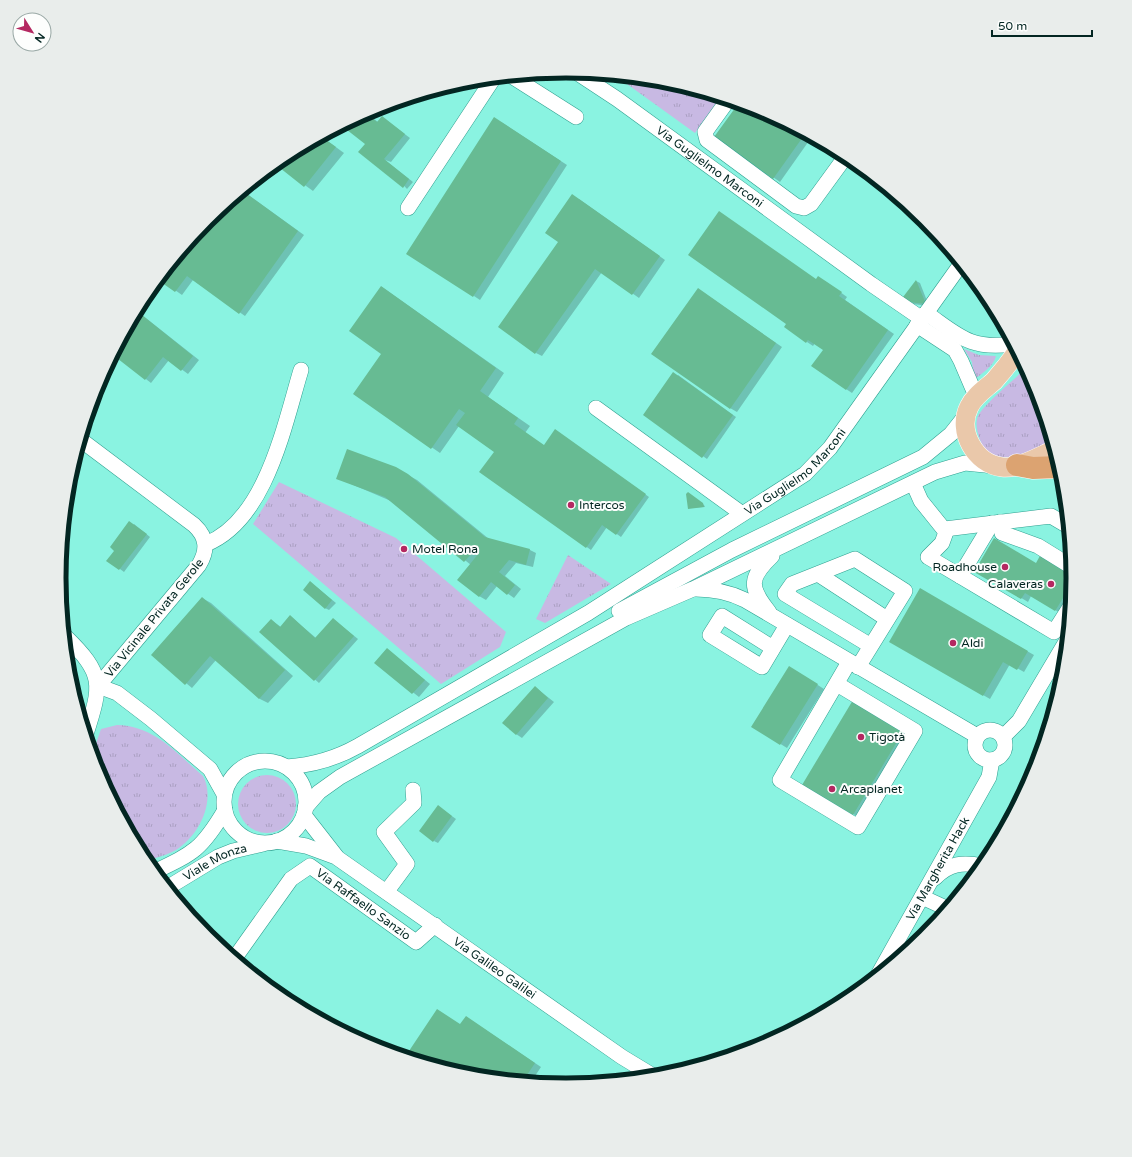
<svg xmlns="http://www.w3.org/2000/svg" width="1132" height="1157" viewBox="0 0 1132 1157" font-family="'Varela Round',sans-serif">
<defs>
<pattern id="grass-tufts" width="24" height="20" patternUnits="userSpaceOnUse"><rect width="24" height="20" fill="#c8b9e3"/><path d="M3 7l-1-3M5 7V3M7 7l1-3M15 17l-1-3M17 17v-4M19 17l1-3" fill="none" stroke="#aa9fc2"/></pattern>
</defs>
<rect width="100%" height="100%" fill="#8af3e1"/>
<!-- grass -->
<path fill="url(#grass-tufts)" d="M 622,77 L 665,81 L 720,98 L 695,133 L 620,79 Z
M 964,349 L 979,355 L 996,356 C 994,366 982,373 974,380 L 972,362 Z
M 1026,368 L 1034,385 L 1052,443 C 1030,451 992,472 980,440 C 977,432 975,424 978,416 C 983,405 1016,378 1026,368 Z
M 279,482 L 396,538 L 506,632 L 500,647 L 441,684 L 253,524 Z
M 568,555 L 611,584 L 545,623 L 536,619 Z
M 117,725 C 155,726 176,753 203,776 C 217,802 197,840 172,852 C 164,856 154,858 145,861 L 98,772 L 92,755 L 101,729 Z
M238 804a29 29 0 1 1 58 0a29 29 0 1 1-58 0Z"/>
<!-- shadow -->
<path fill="#0003" d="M 739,104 L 760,110 L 811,138 L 780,182 L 716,137 Z
M 366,113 L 378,122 L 382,117 L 410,138 L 391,162 L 385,160 L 413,182 L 407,189 L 366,144 Z
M 501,122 L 567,165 L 480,300 L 474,296 Z
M 322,137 L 344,153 L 313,191 L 276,164 L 285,157 Z
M 243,191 L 304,235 L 245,316 L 193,280 L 182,295 L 159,279 L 208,220 Z
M 579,199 L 665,260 L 639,298 L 602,272 L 542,356 L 536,353 L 559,242 Z
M 817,280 L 825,281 L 847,297 L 845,300 L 894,334 L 852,393 L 846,389 L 824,349 L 815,343 L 813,346 L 807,342 Z
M 916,281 L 920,283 L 929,306 L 905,303 Z
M 382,287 L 504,373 L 488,397 L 530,426 L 525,433 L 544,446 L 559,433 L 649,497 L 621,537 L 607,527 L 591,550 L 481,472 L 495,452 L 459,426 L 440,453 L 354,394 L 383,354 Z
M 704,293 L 782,347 L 737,412 L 730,408 Z
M 137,311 L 199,360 L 188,374 L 169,360 L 151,383 L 114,354 Z
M 678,375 L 736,417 L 707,459 L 644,415 Z
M 75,458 L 81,462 L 70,476 Z
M 408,475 L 417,480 L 489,539 L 530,550 L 536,553 L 533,567 L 516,563 L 505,576 L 521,589 L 514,598 L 497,586 L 486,600 L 479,596 L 471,565 L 391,501 L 337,478 Z
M 688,494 L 704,505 L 705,507 L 689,508 Z
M 134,524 L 150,537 L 124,572 L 108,560 Z
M 1036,564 L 1072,573 L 1071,599 L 1062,614 L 1031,596 L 1028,602 L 976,571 Z
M 314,585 L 336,603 L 329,610 L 325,608 Z
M 921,590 L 1034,655 L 1024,672 L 1010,664 L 990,699 L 891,642 Z
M 202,598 L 211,603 L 293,676 L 268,703 L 260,699 L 216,660 L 192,688 L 152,655 Z
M 290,616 L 316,638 L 333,619 L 358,639 L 319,683 L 261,632 L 271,620 L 281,627 Z
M 387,649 L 430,684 L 419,697 L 375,663 Z
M 796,671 L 824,689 L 787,748 L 753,727 Z
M 535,687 L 554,702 L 522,738 L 516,734 Z
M 853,702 L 909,735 L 860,818 L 804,785 Z
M 442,809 L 456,819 L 438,843 L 434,841 Z
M 472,1021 L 541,1067 L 531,1082 L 467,1076 L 461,1025 Z"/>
<!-- building -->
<path fill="#67bb93" d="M 738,104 L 760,110 L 805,134 L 773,179 L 714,137 Z
M 366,113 L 377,122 L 382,116 L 405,134 L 384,159 L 409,179 L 403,188 L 358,152 L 365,144 L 342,126 Z
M 494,117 L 561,161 L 473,297 L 406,254 Z
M 322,137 L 336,147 L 304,187 L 275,164 L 285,157 Z
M 854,162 L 900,200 L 899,201 L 851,165 Z
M 243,191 L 298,231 L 239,314 L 187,276 L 175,292 L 158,280 L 208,220 Z
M 572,194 L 660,256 L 632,295 L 595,269 L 535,354 L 498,327 L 558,242 L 545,233 Z
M 719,211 L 816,279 L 818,276 L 842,292 L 839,296 L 888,330 L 846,390 L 811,366 L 823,350 L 808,340 L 806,343 L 784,327 L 786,324 L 688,255 Z
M 916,280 L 926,304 L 900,301 Z
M 381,286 L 496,368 L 480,391 L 518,418 L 514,424 L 544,445 L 555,429 L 646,494 L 616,535 L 602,525 L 586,548 L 479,472 L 494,452 L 456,425 L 465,413 L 459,409 L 431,449 L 353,394 L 381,354 L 349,331 Z
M 698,288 L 776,343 L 730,409 L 651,354 Z
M 137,311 L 193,356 L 181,371 L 163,357 L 145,380 L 113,355 Z
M 673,372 L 733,415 L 702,458 L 643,415 Z
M 347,449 L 396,467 L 408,474 L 485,537 L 530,549 L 526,565 L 509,560 L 499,572 L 515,585 L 507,595 L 491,582 L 479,597 L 457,580 L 479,553 L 473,552 L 464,562 L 385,497 L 336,479 Z
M 688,492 L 703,503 L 704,507 L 688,509 L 686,494 Z
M 129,521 L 147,534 L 119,570 L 106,561 L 114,551 L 110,547 Z
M 994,538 L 1036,563 L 1041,554 L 1072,572 L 1073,582 L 1055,611 L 1025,593 L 1021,599 L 974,572 Z
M 310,581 L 332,600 L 325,609 L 303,590 Z
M 920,588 L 1028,651 L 1017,670 L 1003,662 L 983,696 L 889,642 Z
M 202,597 L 285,670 L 259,699 L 210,656 L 185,685 L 151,655 Z
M 290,615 L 315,638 L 333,618 L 354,636 L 314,681 L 259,632 L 271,619 L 280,627 Z
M 387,648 L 425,680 L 412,694 L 374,663 Z
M 789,666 L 818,684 L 780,745 L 751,727 Z
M 535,686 L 548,698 L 516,735 L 502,723 Z
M 853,700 L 904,730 L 853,815 L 802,785 Z
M 438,805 L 452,816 L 433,842 L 419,831 Z
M 437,1009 L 460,1024 L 466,1016 L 535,1063 L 523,1081 L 467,1076 L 405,1057 Z"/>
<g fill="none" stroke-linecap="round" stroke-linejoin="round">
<!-- minor casing -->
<g stroke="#2fa090" stroke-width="16">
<g id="minor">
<path id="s1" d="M 576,72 L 617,99 L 871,284 L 922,319"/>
<path d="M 513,77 L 576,117"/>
<path d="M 728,100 L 705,132 L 707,140 L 796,206 L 804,208 L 811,204 L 846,156"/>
<path d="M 408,208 L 493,79"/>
<path d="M 926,313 C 959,336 970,350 1013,344"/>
<path d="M 917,325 L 955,350 L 961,361 L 976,396"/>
<path d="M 596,408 L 741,513"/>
<path d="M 81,440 L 194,525 C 207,537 208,550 199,565 L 98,686"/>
<path d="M 913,483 L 921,501 L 946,532 L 942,543 L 928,557 L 1054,632 L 1070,607"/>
<path d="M 1000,522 L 1002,533 L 1038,546 L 1072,567"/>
<path d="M 945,529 L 1051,516 L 1068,526"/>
<path d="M 206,544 C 266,520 284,426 301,370"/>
<path d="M 818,574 L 887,619"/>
<path d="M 960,576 L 992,523"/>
<path d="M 696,589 C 715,589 729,592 745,600 L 977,736"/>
<path d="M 619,611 L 732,550 L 923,457 L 951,434 L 966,415"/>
<path d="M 769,612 C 749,587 749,578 772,556"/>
<path d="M 65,636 C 104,674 102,684 86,734"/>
<path d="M 773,648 L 722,616 L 710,635 L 762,667 L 787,625"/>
<path d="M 858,667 L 905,591 L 855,559 L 792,584 L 785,594 L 871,646"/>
<path d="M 837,684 L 915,731 L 858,827 L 780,780 L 849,662"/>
<path d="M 98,686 L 117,693 L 151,719 L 210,769 L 224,794"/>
<circle cx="990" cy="745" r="15"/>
<path d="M 1003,737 L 1019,721 L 1067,640"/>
<circle cx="265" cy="802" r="41"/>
<path id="s2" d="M 287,767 C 313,765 335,759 358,746 L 588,613 L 805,474 L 830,448 L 961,264"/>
<path d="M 305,808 L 319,792 L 340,777 L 626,618 L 693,589 L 935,472 L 965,463 L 995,466"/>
<path d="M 304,815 L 336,856"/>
<path id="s3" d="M 277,841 L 306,846 L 336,857 L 622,1057 L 655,1077"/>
<path d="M 154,872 C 194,853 202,849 225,810"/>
<path d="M 935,878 C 949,863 963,862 983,866"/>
<path id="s4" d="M 167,888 L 218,857 L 233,851 L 263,844"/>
<path d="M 387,891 L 407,864 L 384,832 L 414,803 L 413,790"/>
<path d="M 922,897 L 948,909"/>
<path id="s5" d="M 234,959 L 291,879 L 310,866 L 416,942 L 435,925"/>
<path id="s6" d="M 878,975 L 989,777 L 992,760"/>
</g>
</g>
<!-- major casing -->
<g stroke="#fff" stroke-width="20">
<path id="major" d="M 1017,352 C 1010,362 1002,372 994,381 C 985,389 974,396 969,407 C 957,431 975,464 1002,467 C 1019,469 1040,456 1054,450"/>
</g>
<!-- highway casing -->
<g stroke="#fff" stroke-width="23">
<path id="highway" d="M 1017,465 L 1033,468 L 1060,467"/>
</g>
<!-- minor -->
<use href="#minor" stroke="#fff" stroke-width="15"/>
<!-- major -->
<use href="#major" stroke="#eac8aa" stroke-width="19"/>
<!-- highway -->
<use href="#highway" stroke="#dca371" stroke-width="22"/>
</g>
<!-- markers -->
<g fill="#b42861" stroke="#fdfefd" stroke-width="1.5">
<circle cx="571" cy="505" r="4"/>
<circle cx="404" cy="549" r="4"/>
<circle cx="1005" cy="567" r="4"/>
<circle cx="1051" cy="584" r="4"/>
<circle cx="953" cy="643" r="4"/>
<circle cx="861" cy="737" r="4"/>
<circle cx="832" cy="789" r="4"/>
</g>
<g text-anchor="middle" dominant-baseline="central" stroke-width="4" stroke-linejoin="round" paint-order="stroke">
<!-- street labels -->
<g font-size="12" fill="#032622" stroke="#fdfefd">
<text stroke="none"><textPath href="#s1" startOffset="164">Via Guglielmo Marconi</textPath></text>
<text stroke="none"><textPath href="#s2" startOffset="592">Via Guglielmo Marconi</textPath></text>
<text transform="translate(154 618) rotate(-51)">Via Vicinale Privata Gerole</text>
<text stroke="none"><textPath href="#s4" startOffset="55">Viale Monza</textPath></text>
<text stroke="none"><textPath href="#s6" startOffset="122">Via Margherita Hack</textPath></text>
<text stroke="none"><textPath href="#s5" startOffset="187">Via Raffaello Sanzio</textPath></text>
<text stroke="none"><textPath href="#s3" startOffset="255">Via Galileo Galilei</textPath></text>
</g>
<!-- poi labels -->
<g font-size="12" fill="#032622" stroke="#fdfefd" text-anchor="start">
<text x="579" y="505">Intercos</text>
<text x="412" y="549">Motel Rona</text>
<text x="997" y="567" text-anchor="end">Roadhouse</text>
<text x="1043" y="584" text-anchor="end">Calaveras</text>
<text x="961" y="643">Aldi</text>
<text x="869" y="737">Tigotà</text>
<text x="840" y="789">Arcaplanet</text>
</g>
</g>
<!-- crop -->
<path d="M0 0H1132V1157H0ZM66 578a500 500 0 1 1 1000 0a500 500 0 1 1-1000 0Z" fill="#e9edeb" fill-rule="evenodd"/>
<path fill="none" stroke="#032622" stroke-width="5" d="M66 578a500 500 0 1 1 1000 0a500 500 0 1 1-1000 0Z"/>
<!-- north arrow -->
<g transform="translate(32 32) rotate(127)"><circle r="19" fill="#fdfefd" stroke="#99a8a5"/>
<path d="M0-3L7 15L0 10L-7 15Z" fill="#b42861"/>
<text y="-6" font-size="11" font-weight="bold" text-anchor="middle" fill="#032622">N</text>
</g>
<!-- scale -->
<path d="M992 30v6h100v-6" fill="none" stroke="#032622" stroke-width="2"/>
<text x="998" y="30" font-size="12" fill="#032622" stroke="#fdfefd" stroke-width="3" paint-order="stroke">50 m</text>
</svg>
